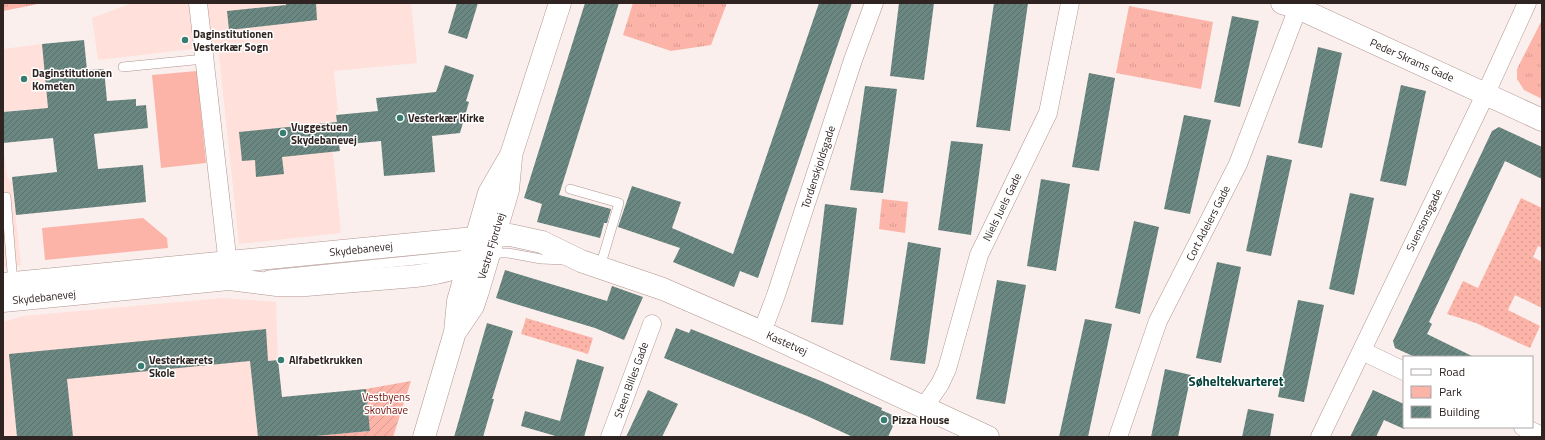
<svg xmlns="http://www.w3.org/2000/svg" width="1545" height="440" viewBox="0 0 1545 440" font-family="'Titillium Web',sans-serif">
<defs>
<pattern id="grass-dots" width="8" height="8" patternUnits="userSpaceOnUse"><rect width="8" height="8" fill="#fcb4a8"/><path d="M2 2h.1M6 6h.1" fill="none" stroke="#d89b90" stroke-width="1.8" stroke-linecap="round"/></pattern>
<pattern id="park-tufts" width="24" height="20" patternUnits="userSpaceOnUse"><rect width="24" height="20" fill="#fcb4a8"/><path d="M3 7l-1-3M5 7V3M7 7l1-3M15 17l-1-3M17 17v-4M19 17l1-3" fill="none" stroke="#d89b90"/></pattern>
<pattern id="garden-furrows" width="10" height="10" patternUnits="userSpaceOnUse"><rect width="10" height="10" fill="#fcb4a8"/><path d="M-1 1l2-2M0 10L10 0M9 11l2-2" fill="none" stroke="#d89b90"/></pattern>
<pattern id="building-hatch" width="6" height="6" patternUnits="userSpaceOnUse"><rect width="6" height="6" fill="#6b8781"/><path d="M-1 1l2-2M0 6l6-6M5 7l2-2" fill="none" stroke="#586e69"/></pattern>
</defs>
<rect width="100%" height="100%" fill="#fbefed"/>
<!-- built -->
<path fill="#ffe0da" d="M 132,3 L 411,3 L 417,63 L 334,71 L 338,111 L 336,111 L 340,151 L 333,152 L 341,233 L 239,244 L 218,46 L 98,60 L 92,18 Z
M 42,44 L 48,108 L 6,111 L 3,120 L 3,49 Z
M 3,143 L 7,177 L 12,182 L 21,265 L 3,267 Z
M 223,298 L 276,302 L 278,360 L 286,437 L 3,437 L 3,322 L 23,316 Z"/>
<!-- grass -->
<path fill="url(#grass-dots)" d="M 1521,198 L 1542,208 L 1542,248 L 1538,246 L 1533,257 L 1542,262 L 1542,308 L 1515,295 L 1508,310 L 1540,326 L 1530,348 L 1476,323 L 1447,314 L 1463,281 L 1478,288 Z
M 526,318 L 593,338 L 588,354 L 521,334 Z"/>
<!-- park -->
<path fill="url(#park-tufts)" d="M 3,3 L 43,3 L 3,11 Z
M 633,3 L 727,3 L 711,45 L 671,51 L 623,35 Z
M 1129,6 L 1213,22 L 1201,89 L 1116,73 Z
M 1542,20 L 1542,99 L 1524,90 L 1517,79 L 1517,69 Z
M 882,199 L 908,202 L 905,233 L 879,229 Z"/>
<!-- garden -->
<path fill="url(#garden-furrows)" d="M 411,381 L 393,437 L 286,437 L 306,437 L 370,431 L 366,389 Z"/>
<!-- pitch -->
<path fill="#fcb4a8" d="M 197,71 L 206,163 L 161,168 L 152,75 Z
M 143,218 L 167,238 L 168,248 L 45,260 L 42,228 Z"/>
<!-- building -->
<path fill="url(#building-hatch)" d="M 286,3 L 316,3 L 317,20 L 229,30 L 227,11 L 286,5 Z
M 457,3 L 478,3 L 467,39 L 448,33 Z
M 585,3 L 619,3 L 559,195 L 611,209 L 607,223 L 604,223 L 600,238 L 537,222 L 542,204 L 524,198 Z
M 819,3 L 852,3 L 758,278 L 740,271 L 734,287 L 673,262 L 680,248 L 618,227 L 632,186 L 681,202 L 672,228 L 733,254 Z
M 899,3 L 934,3 L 924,80 L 890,76 Z
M 994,3 L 1028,3 L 1010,131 L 976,127 Z
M 1232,16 L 1259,21 L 1240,107 L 1214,102 Z
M 84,40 L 87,70 L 104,69 L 107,101 L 136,99 L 136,106 L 146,105 L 148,128 L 94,134 L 98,169 L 143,165 L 146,202 L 16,215 L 12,177 L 57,172 L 53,138 L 3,143 L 3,112 L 48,108 L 42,44 Z
M 1318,47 L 1342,53 L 1322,148 L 1298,143 Z
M 445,65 L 474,75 L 466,101 L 469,102 L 460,133 L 432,136 L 435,172 L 384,176 L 381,141 L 339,145 L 340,151 L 282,157 L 284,174 L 256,177 L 255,160 L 242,161 L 239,132 L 337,122 L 336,115 L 378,111 L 376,98 L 436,92 Z
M 1089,73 L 1115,78 L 1099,171 L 1072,167 Z
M 1401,85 L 1426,91 L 1406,186 L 1380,181 Z
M 865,86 L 897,89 L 883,193 L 850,190 Z
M 1184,115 L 1211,120 L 1190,214 L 1164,209 Z
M 1499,127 L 1542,147 L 1542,179 L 1505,161 L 1429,322 L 1432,324 L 1427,334 L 1474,357 L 1415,357 L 1395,348 L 1393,341 L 1492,131 Z
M 951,141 L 983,144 L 971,235 L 938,230 Z
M 1267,155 L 1292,160 L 1271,256 L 1246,251 Z
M 1041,179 L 1070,184 L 1056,271 L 1027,266 Z
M 1350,193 L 1374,198 L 1354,295 L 1329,289 Z
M 825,204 L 857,208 L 843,325 L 811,322 Z
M 1134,221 L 1159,227 L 1140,314 L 1115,308 Z
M 908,242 L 941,248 L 925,364 L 890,360 Z
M 1217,262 L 1241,267 L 1221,363 L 1196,358 Z
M 505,270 L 607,301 L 612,286 L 643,297 L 624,340 L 595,328 L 496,298 Z
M 997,280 L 1026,285 L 1005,404 L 976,399 Z
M 1298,300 L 1324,305 L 1304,402 L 1278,397 Z
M 1085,319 L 1112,324 L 1088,437 L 1059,437 Z
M 487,323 L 513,331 L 492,399 L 494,399 L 483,437 L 454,437 Z
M 676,328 L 689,333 L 691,329 L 821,381 L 882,408 L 881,410 L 897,417 L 888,437 L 853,437 L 807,416 L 664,358 Z
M 266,329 L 268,361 L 278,360 L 282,397 L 366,389 L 370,431 L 305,437 L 258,437 L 250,361 L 67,379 L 73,437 L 17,437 L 9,354 Z
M 577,359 L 604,367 L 584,437 L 559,437 L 521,426 L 525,411 L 560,421 Z
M 1165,369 L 1191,375 L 1178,437 L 1151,437 Z
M 648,390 L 678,404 L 662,437 L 626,437 Z
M 1373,390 L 1404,404 L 1404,429 L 1384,420 L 1376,437 L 1350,437 Z
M 1248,409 L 1274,414 L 1270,437 L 1242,437 Z"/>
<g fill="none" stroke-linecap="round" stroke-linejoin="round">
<!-- lane casing -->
<g stroke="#b0958f" stroke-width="10">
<path id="lane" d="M 123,67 L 204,59
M 570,189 L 619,203 L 600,267
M 6,197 L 13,284
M 489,253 L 508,253 L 541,259 L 565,260
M 268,275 L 466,255"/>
</g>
<!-- street casing -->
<g stroke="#b0958f" stroke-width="19">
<path id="street" d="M 198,3 L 229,274
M 762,332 L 776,295 L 853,60 L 874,3
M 1362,351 L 1404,371
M 924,407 L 940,384 L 947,369 L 979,255 L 1048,113 L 1070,3
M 1523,427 L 1542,436
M 610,437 L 652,324
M 1118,437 L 1158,321 L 1238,164 L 1298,8
M 1320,437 L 1486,93 L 1527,3"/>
</g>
<!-- secondary casing -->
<g stroke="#b0958f" stroke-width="23">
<path id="secondary" d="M 1282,3 L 1298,8 L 1542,120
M 3,284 L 495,236 L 510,235 L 542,242 L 581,261 L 663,289 L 762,332 L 988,437
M 3,301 L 229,279 L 277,285 L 306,285 L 416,276 C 444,273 465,266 490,253
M 456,331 L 473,306 L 478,291 L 508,190 L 511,158
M 424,437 L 455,332 L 458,301 L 489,193 L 511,155 L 560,3"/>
</g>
<!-- lane -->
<use href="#lane" stroke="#fff" stroke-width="9"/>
<!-- street -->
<use href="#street" stroke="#fff" stroke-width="18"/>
<!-- secondary -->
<use href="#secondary" stroke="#fff" stroke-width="22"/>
</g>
<!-- markers -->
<g fill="#397c70" stroke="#fff" stroke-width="1.5">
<circle cx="185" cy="40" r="4"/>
<circle cx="24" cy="79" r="4"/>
<circle cx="400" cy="118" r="4"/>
<circle cx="283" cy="133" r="4"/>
<circle cx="281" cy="360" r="4"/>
<circle cx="141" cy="366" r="4"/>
<circle cx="884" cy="420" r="4"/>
</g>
<g text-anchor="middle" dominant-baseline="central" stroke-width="3" stroke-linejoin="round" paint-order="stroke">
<!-- poi labels -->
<g font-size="11" font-weight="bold" fill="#2f2422" stroke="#fff" text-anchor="start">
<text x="193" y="34">Daginstitutionen<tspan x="193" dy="13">Vesterkær Sogn</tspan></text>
<text x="32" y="73">Daginstitutionen<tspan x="32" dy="13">Kometen</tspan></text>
<text x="408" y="118">Vesterkær Kirke</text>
<text x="291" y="127">Vuggestuen<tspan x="291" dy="13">Skydebanevej</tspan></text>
<text x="149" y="360">Vesterkærets<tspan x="149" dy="13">Skole</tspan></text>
<text x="289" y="360">Alfabetkrukken</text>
<text x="892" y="420">Pizza House</text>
</g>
<!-- street labels -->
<g font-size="11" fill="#2f2422" stroke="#fff">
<text transform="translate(1412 60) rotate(24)">Peder Skrams Gade</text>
<text transform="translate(818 167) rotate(-72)">Tordenskjoldsgade</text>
<text transform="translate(1002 207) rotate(-64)">Niels Juels Gade</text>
<text transform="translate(1424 220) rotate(-64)">Suensonsgade</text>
<text transform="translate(1208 223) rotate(-63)">Cort Adelers Gade</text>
<text transform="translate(491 246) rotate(-73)">Vestre Fjordvej</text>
<text transform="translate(361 249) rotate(-6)">Skydebanevej</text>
<text transform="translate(44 297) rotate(-6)">Skydebanevej</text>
<text transform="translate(787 343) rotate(24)">Kastetvej</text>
<text transform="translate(631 380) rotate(-70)">Steen Billes Gade</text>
</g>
<!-- park labels -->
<g font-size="11" fill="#750d04" stroke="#fff">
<text x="386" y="397">Vestbyens<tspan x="386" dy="13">Skovhave</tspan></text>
</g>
<!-- quarter labels -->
<g font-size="13" font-weight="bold" fill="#044239" stroke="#fff">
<text x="1236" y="381">Søheltekvarteret</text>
</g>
</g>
<!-- border -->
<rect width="1545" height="440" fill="none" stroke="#2f2422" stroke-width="8"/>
<!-- legend -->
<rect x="1403" y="356" width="130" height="72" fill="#ffffff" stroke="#aca7a7"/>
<rect x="1411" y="369" width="20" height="6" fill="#ffffff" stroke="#aca7a7"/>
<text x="1439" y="376" font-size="12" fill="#2f2422">Road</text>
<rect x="1411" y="386" width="20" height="12" fill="url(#park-tufts)" stroke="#aca7a7"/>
<text x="1439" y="396" font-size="12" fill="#2f2422">Park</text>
<rect x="1411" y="406" width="20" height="12" fill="url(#building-hatch)" stroke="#aca7a7"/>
<text x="1439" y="416" font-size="12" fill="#2f2422">Building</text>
</svg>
